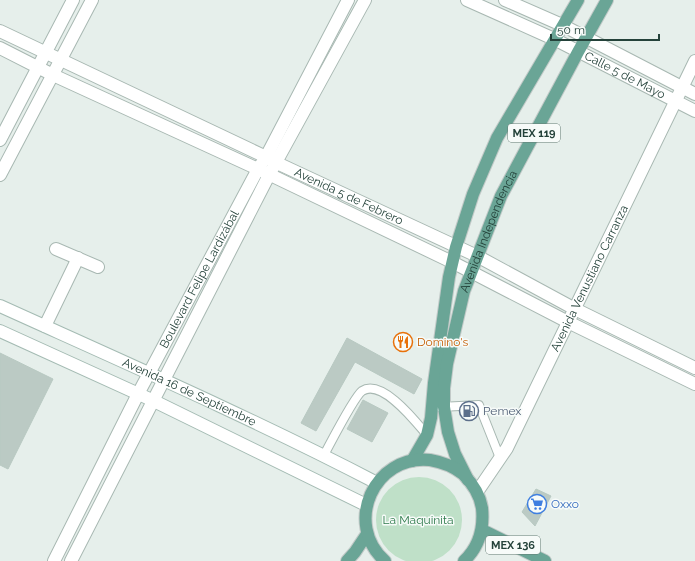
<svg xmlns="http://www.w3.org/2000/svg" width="695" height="561" viewBox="0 0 695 561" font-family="Raleway,sans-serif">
<rect width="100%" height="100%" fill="#e6efeb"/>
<!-- green -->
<path fill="#bfe0c8" d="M376 520a43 43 0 1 1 86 0a43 43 0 1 1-86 0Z"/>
<!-- building -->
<path fill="#bbcac4" stroke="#b8c9c2" d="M 347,338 L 422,379 L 414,394 L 355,362 L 316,431 L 301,423 Z
M 0,353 L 53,379 L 8,469 L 0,465 Z
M 363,400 L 388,413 L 372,442 L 347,429 Z
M 536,489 L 551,496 L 535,526 L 522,512 Z"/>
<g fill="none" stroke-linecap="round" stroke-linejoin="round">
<!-- lane casing -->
<g stroke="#a8b8b2" stroke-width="10">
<path id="lane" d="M 440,407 L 479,405 L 500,458
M 324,455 C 330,444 354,397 362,391 C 382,378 416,422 427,435"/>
</g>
<!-- street casing -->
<g stroke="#a8b8b2" stroke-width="14">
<g id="street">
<path id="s1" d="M 467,0 L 554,39 L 695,111"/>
<path d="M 505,0 L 562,25 L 695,94"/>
<path id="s2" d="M 0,31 L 266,157 L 277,163 L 477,256 L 575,309 L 695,368"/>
<path d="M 0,48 L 53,75 L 258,169 L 452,262 L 568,322 L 695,384"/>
<path d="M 0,140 L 73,0"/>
<path d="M 0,175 L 92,0"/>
<path d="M 56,249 L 98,267"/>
<path d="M 45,326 L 78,258"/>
<path id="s3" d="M 477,492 L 507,448 L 695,61"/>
<path id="s4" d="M 54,561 L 138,394 L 258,169 L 266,157 L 348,0"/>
<path d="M 71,561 L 269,175 L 365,0"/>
</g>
</g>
<!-- secondary casing -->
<g stroke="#a4bbb3" stroke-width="14">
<g id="secondary">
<path id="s5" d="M 0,306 C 126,363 254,419 377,483"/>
<path d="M 0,331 L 154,401 L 366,505"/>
</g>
</g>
<!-- primary casing -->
<g stroke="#c2cac8" stroke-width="14">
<g id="primary">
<path d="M 412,461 L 427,435 L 431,418 L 434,383 L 449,277 L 456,247 L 473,194 L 497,138 L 578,0"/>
<path id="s6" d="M 468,480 L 455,454 L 448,432 L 444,407 L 444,388 L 447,364 L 464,291 L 501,196 L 578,52 L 607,0"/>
<path d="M 482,530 L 545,561"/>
<path d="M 347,561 L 355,552 L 367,534"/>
<path d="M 385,561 C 343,524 374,454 430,460 C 442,462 453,466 463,474 C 472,483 480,495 482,508 C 484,528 479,547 464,561"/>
</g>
</g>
<!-- lane -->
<use href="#lane" stroke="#fff" stroke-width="8"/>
<!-- street -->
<use href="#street" stroke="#fff" stroke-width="12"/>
<!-- secondary -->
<use href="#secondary" stroke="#fff" stroke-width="12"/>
<!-- primary -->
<use href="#primary" stroke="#6aa596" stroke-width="12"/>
</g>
<!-- icons -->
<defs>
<g id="restaurant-ring" transform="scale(1)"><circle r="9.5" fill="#f7fbf9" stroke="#e8710a" stroke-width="1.5"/><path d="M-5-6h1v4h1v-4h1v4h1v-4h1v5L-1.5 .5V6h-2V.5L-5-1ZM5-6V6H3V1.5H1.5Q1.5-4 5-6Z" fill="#e8710a"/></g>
<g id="fuel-ring" transform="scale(1)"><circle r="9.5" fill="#f7fbf9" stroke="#5c6f8a" stroke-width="1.5"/><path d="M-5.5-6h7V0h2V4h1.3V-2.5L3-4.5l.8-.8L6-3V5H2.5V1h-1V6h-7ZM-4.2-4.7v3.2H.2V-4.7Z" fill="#5c6f8a"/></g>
<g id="supermarket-ring" transform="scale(1)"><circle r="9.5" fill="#f7fbf9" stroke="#3f7fe0" stroke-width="1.5"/><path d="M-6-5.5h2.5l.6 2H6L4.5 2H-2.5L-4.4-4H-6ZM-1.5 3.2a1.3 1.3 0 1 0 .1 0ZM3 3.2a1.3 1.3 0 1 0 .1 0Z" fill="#3f7fe0"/></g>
</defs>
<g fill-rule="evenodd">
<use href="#restaurant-ring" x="403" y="342"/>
<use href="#fuel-ring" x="469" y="411"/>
<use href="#supermarket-ring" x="537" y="504"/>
</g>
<g text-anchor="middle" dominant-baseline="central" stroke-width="3" stroke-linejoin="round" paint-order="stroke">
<!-- shield labels -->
<g fill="#f7fbf9" stroke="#637a73" stroke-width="1">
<rect x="508" y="124" width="52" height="18" rx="3"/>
<rect x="486" y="536" width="54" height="18" rx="3"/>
</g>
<g font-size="11" font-weight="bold" fill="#24423a">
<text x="534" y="133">MEX 119</text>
<text x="513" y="545">MEX 136</text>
</g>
<!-- street labels -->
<g font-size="12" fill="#24423a" stroke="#f7fbf9">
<text stroke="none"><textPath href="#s1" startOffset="175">Calle 5 de Mayo</textPath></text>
<text stroke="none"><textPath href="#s2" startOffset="386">Avenida 5 de Febrero</textPath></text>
<text stroke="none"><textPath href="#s6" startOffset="260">Avenida Independencia</textPath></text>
<text stroke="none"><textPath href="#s4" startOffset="317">Boulevard Felipe Lardizábal</textPath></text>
<text stroke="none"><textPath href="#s3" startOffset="242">Avenida Venustiano Carranza</textPath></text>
<text stroke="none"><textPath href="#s5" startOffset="208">Avenida 16 de Septiembre</textPath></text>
</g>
<!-- food labels -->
<g font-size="12" fill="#c56008" stroke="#f7fbf9" text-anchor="start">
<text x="417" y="342">Domino's</text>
</g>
<!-- service labels -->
<g font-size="12" fill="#4e5e75" stroke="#f7fbf9" text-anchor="start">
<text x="483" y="411">Pemex</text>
</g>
<!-- shop labels -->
<g font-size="12" fill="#366cbe" stroke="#f7fbf9" text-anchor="start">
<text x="551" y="504">Oxxo</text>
</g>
<!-- park labels -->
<g font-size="12" fill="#2d7a4b" stroke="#f7fbf9">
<text x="418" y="520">La Maquinita</text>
</g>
</g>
<!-- scale -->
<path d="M551 34v6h108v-6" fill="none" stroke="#24423a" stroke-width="2"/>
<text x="557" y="34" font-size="12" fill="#24423a" stroke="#f7fbf9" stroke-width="3" paint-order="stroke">50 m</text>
</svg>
